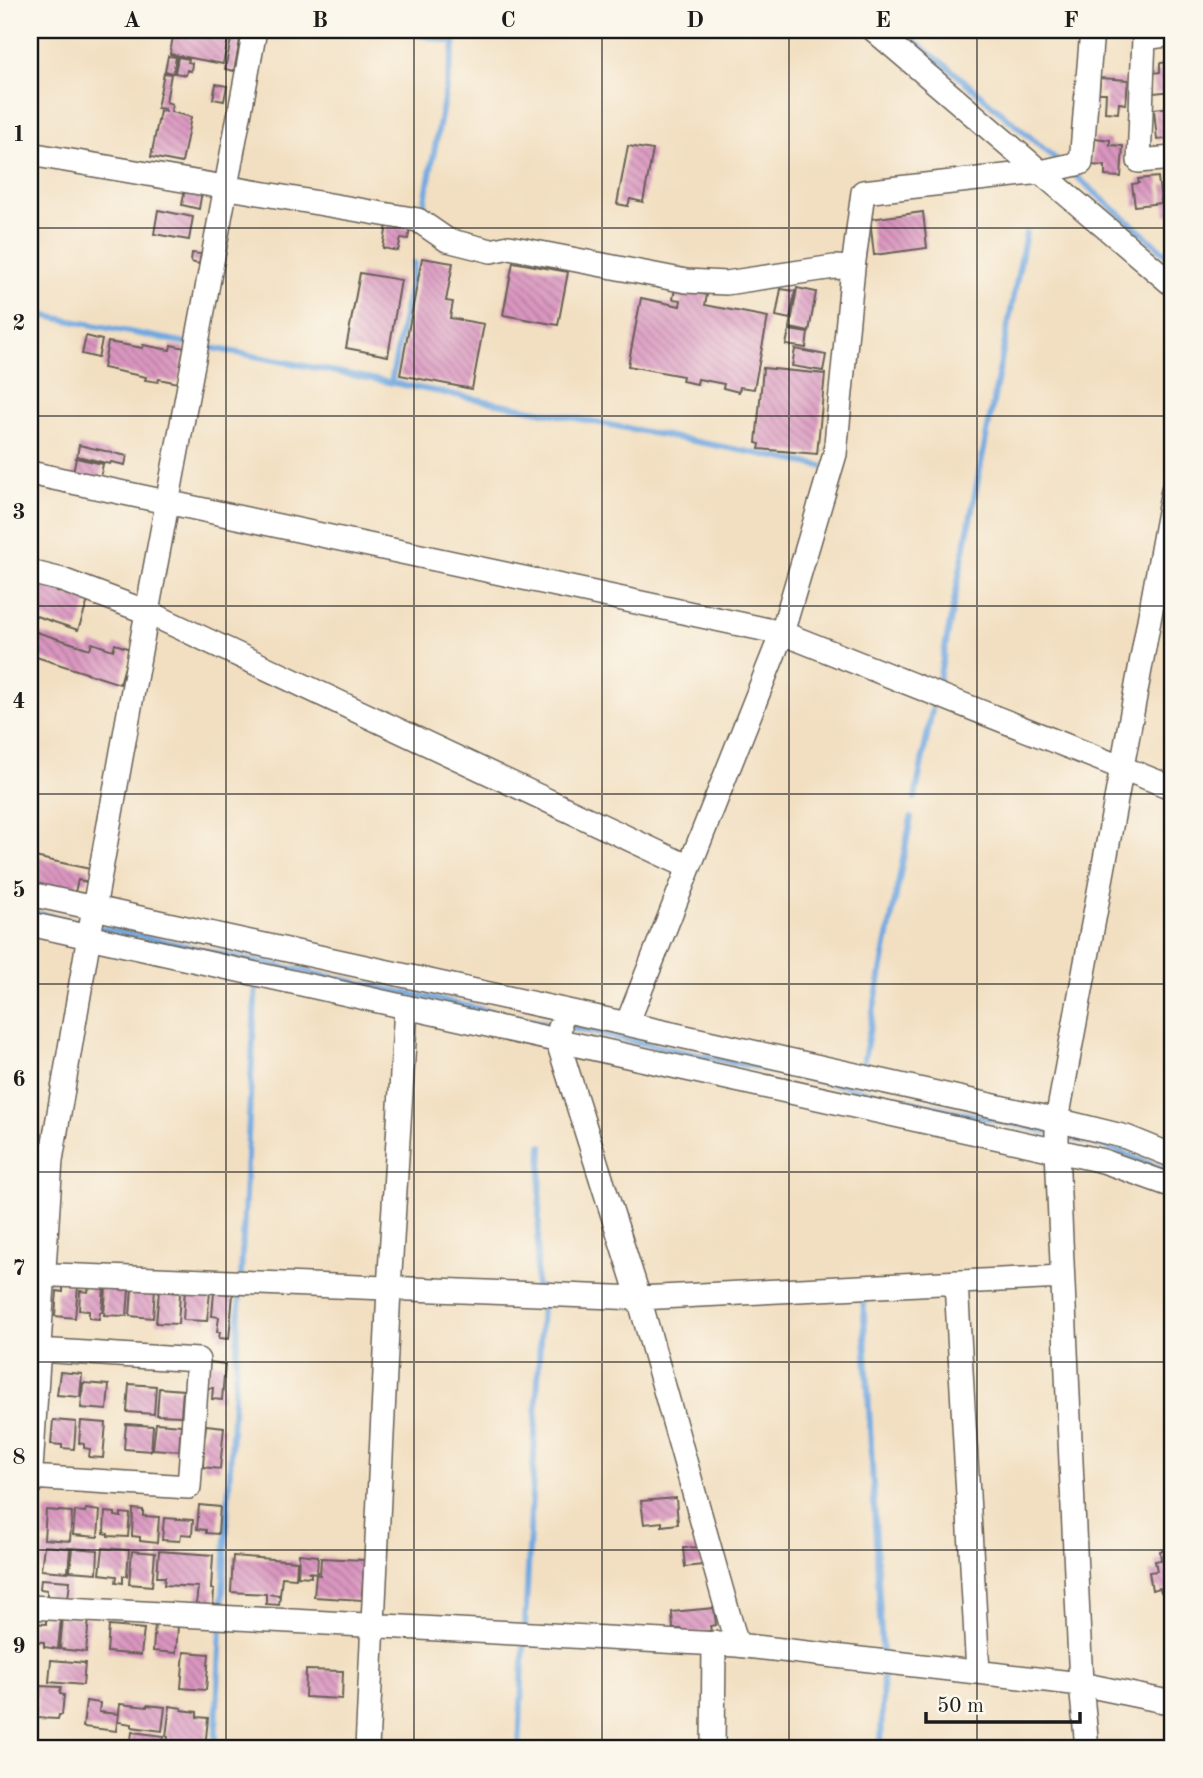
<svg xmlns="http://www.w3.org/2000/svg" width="1203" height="1778" viewBox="0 0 1203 1778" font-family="'Old Standard TT',serif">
<defs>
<pattern id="building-back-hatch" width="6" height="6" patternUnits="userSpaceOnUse" patternTransform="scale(1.75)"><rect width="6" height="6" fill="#da96c0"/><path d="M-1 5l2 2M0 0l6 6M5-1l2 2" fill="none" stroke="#b07a9b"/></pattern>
</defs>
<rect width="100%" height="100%" fill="#fbf7ec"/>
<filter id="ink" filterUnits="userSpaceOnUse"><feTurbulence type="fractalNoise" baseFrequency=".0143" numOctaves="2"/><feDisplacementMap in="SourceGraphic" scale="14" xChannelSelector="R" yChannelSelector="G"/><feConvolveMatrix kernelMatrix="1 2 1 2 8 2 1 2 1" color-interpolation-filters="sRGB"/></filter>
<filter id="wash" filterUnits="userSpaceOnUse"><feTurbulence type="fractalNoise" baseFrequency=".00686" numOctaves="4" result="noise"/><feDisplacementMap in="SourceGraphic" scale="28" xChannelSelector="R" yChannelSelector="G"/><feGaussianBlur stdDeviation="1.57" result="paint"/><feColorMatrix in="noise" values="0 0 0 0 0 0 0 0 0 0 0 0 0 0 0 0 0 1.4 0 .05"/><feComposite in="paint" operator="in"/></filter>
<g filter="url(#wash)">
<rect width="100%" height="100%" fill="#f2dfc1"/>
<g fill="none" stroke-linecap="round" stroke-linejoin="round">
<!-- stream -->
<path stroke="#71a8e0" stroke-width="6" d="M 395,30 L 455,42
M 898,30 L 949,68 L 1059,162
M 1070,171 L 1173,260
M 423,211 L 457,30
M 30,313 L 187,343
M 207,347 L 822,466
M 391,383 L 414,263
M 938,684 L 1026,233
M 915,798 L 932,710
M 30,912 L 86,924
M 97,927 L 555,1025
M 566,1027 L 858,1089 L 1051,1133
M 864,1069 L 862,1069 L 911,818
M 1061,1136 L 1104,1146 L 1173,1173
M 241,1274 L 256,982 L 252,981
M 539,1287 L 536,1287 L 542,1146
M 863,1296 L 882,1653
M 222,1609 L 240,1292
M 525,1626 L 542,1303
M 215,1748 L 221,1628
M 519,1748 L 524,1640
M 881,1748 L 883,1670"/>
</g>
<g id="blocks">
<!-- building -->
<path fill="url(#building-back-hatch)" d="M 174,30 L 230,30 L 223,64 L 170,54 Z
M 233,30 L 242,30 L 234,71 L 225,69 Z
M 168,56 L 176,57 L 173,73 L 165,71 Z
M 178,57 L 189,59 L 188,62 L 192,63 L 191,71 L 187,70 L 186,75 L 175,73 Z
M 1173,62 L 1173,91 L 1154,93 L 1152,73 L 1160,72 L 1160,63 Z
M 164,73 L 171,74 L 166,102 L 172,104 L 171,112 L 191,117 L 182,163 L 151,157 L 160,111 L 165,111 L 165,109 L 157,108 Z
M 1100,78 L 1128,80 L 1126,104 L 1119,103 L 1118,113 L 1105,112 L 1106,93 L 1099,93 Z
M 216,84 L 227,86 L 224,101 L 213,99 Z
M 1173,107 L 1173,138 L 1157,140 L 1154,109 Z
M 1095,138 L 1110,140 L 1110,145 L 1123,146 L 1121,177 L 1105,176 L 1105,166 L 1092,165 Z
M 628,146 L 653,150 L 643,202 L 630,199 L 628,206 L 617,204 Z
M 1158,177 L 1161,203 L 1135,206 L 1132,184 L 1139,183 L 1138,179 Z
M 1173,184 L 1173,214 L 1166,215 L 1163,185 Z
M 185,188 L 202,191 L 199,209 L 182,205 Z
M 158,210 L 193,217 L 189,240 L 154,234 Z
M 923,212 L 927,248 L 874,255 L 870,219 Z
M 387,225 L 410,229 L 408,239 L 401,238 L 398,251 L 383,248 Z
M 192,253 L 201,254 L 199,264 L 191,262 Z
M 422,258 L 453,263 L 446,301 L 453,302 L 450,318 L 484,324 L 472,389 L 400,375 Z
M 513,262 L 568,272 L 558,325 L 503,315 Z
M 360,273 L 401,280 L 388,356 L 346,348 Z
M 797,288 L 816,292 L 809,332 L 790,328 Z
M 675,289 L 707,295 L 705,305 L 768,317 L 754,389 L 740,387 L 739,392 L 723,388 L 724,384 L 698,379 L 697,384 L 682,381 L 683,376 L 628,366 L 641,298 L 680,306 L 681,300 L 673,299 Z
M 781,289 L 795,291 L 790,319 L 776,316 Z
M 789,330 L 808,333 L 806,348 L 786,345 Z
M 86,336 L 102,340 L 98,358 L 82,354 Z
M 108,342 L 143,348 L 143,345 L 170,350 L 171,345 L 185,348 L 178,383 L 159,379 L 158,382 L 145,380 L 146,377 L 103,368 Z
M 795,349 L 826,355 L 823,371 L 792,366 Z
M 763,368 L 825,374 L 817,454 L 759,449 L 760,444 L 756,443 Z
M 79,445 L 127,456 L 125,465 L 111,462 L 110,464 L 77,456 Z
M 76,458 L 103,464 L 99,484 L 72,478 Z
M 30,582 L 88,601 L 78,630 L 30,614 Z
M 30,630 L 90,649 L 92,643 L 113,650 L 115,644 L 130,649 L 120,684 L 30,655 Z
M 30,856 L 90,869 L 87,882 L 78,880 L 74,896 L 30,886 Z
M 63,1285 L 78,1286 L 75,1318 L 55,1316 L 57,1291 L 63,1292 Z
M 89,1287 L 104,1288 L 102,1312 L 100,1312 L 99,1319 L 89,1318 L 89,1311 L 79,1310 L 80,1291 L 88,1292 Z
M 106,1288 L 129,1290 L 127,1316 L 104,1315 Z
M 132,1288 L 155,1289 L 153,1318 L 130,1316 Z
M 185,1289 L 210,1292 L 207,1321 L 183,1320 Z
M 159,1291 L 180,1293 L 178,1324 L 156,1323 Z
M 214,1292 L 233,1294 L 229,1339 L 219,1338 L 220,1332 L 217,1332 L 219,1317 L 212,1316 Z
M 208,1362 L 225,1364 L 222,1400 L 212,1399 L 213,1388 L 206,1388 Z
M 60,1372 L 82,1374 L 80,1397 L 57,1395 Z
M 83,1383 L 109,1385 L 107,1410 L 81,1408 Z
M 129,1384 L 156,1386 L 154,1414 L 127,1412 Z
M 159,1388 L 183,1390 L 181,1416 L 157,1415 Z
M 53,1420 L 76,1422 L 74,1449 L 62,1448 L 62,1445 L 51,1444 Z
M 81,1421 L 106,1423 L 103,1458 L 89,1457 L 90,1449 L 84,1448 L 84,1444 L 79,1443 Z
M 156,1423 L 181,1425 L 179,1451 L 153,1449 Z
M 126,1424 L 153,1426 L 151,1451 L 124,1449 Z
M 206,1425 L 224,1427 L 220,1469 L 203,1467 L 204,1449 L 199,1449 L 200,1435 L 205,1435 Z
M 676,1498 L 678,1524 L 662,1526 L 662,1522 L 644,1524 L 641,1501 Z
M 199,1505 L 220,1507 L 218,1534 L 206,1533 L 206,1530 L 197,1529 Z
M 86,1509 L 100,1511 L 98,1537 L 73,1535 L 75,1511 L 85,1512 Z
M 133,1509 L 143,1510 L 143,1516 L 159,1517 L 157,1543 L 140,1541 L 140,1537 L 132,1536 Z
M 46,1510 L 72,1512 L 70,1541 L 44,1539 Z
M 105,1512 L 115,1513 L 115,1516 L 121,1517 L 121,1513 L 130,1514 L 128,1537 L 108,1536 L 108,1534 L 104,1533 Z
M 164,1518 L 193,1520 L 192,1535 L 181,1534 L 180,1541 L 162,1540 Z
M 44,1546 L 70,1548 L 68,1572 L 41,1570 Z
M 700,1547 L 702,1565 L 685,1567 L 683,1548 Z
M 72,1548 L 98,1550 L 97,1573 L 70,1571 Z
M 103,1548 L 129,1550 L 127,1576 L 123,1576 L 123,1583 L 116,1582 L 117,1576 L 100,1574 Z
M 1170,1549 L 1172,1559 L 1173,1558 L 1173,1590 L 1161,1592 L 1160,1588 L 1152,1590 L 1149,1572 L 1157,1571 L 1155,1561 L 1161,1560 L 1160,1551 Z
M 132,1551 L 155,1553 L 152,1586 L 129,1584 Z
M 159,1551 L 213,1555 L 211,1589 L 214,1590 L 213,1606 L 196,1604 L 198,1587 L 164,1585 L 165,1577 L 157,1577 Z
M 299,1554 L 318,1556 L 317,1573 L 309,1572 L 311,1574 L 311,1577 L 298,1576 Z
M 233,1556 L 297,1561 L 296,1578 L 282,1577 L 280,1595 L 269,1594 L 280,1596 L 279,1605 L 266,1604 L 266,1594 L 231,1592 Z
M 321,1558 L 364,1560 L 362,1600 L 314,1597 L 316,1574 L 320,1575 Z
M 41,1579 L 70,1581 L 68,1599 L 47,1597 L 47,1590 L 40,1589 Z
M 1173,1603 L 1173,1633 L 1170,1634 L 1165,1605 Z
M 714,1608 L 716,1625 L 710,1626 L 711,1631 L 682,1634 L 681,1629 L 673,1629 L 672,1612 Z
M 63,1616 L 89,1618 L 86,1652 L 60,1649 Z
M 46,1617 L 61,1618 L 58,1649 L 44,1647 L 44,1642 L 30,1641 L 32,1623 L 46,1624 Z
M 155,1624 L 178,1626 L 176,1653 L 153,1651 Z
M 109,1626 L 144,1629 L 141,1655 L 107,1652 Z
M 184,1652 L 209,1654 L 206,1690 L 181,1688 Z
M 51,1660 L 85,1663 L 83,1685 L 49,1682 Z
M 306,1670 L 343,1671 L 342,1699 L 305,1697 Z
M 30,1685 L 38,1685 L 37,1698 L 30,1697 Z
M 39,1686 L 61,1687 L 60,1694 L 64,1695 L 62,1715 L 59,1715 L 58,1719 L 37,1718 Z
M 30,1699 L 37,1699 L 35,1715 L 30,1715 Z
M 86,1701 L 100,1703 L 99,1712 L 118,1714 L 116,1731 L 83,1727 Z
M 120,1704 L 147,1707 L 147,1705 L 165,1707 L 162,1731 L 132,1727 L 132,1724 L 118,1722 Z
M 170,1706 L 182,1708 L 182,1710 L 197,1712 L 197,1717 L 208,1718 L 205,1748 L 190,1748 L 167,1745 L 168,1737 L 166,1736 Z
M 132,1732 L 164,1736 L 162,1748 L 130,1748 Z"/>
</g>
</g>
<g filter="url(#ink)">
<use href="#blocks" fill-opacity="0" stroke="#676056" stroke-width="2"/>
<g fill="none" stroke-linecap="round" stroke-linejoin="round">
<!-- minor casing -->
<g stroke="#676056" stroke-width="26">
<path id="minor" d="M 874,30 L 1173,285
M 1141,30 L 1144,38 L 1139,161 L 1173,158
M 1144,38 L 1173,34
M 30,154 L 418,220 L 447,240 L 491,251 L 509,247 L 686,281 L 726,283 L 834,267 L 853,268
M 30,473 L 782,633 L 1173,788
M 30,572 L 62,580 L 147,612 L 689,867
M 30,894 L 627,1024 L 1057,1120 L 1126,1137 L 1173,1156
M 30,924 L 1103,1161 L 1173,1186
M 627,1024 L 782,633 L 835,454 L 853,268 L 863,192 L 1041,172 L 1081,163 L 1092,30
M 560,1027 L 557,1039 L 639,1298 L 737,1645
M 30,1274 L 639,1298 L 1062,1277
M 956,1282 L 978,1672
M 30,1477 L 189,1487 L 198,1360 L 38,1350
M 30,1485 L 51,1160 L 89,936 L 147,612 L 255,30
M 30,1607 L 737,1645 L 1081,1684 L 1173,1703
M 367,1748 L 389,1289 L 406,1007
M 713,1748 L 714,1643
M 1087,1748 L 1081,1684 L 1057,1151 L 1057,1120 L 1173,490"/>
</g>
<!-- minor -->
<use href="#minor" stroke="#fff" stroke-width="23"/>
</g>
</g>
<!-- grid -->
<path fill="none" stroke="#1c1c1c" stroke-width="2" stroke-opacity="0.55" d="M 226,30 L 226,1748M 414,30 L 414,1748M 602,30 L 602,1748M 789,30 L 789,1748M 977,30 L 977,1748M 30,228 L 1173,228M 30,416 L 1173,416M 30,606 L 1173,606M 30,794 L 1173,794M 30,984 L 1173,984M 30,1172 L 1173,1172M 30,1362 L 1173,1362M 30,1550 L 1173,1550"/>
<!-- margin -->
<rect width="1203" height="1778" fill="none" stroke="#fbf7ec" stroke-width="77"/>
<!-- scale -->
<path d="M926 1712v10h154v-10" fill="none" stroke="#1c1c1c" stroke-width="3.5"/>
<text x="937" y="1712" font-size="21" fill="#1c1c1c" stroke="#fbf7ec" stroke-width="5" paint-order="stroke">50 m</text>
<rect x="38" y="38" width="1126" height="1702" fill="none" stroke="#1c1c1c" stroke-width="2.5"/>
<g font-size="23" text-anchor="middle" font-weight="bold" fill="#1c1c1c">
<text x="132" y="27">A</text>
<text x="320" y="27">B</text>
<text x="508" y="27">C</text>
<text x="695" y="27">D</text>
<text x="883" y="27">E</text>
<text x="1071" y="27">F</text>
<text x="19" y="141">1</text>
<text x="19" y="330">2</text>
<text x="19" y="519">3</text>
<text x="19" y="708">4</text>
<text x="19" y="897">5</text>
<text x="19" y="1086">6</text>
<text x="19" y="1275">7</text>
<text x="19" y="1464">8</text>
<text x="19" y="1653">9</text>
</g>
</svg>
